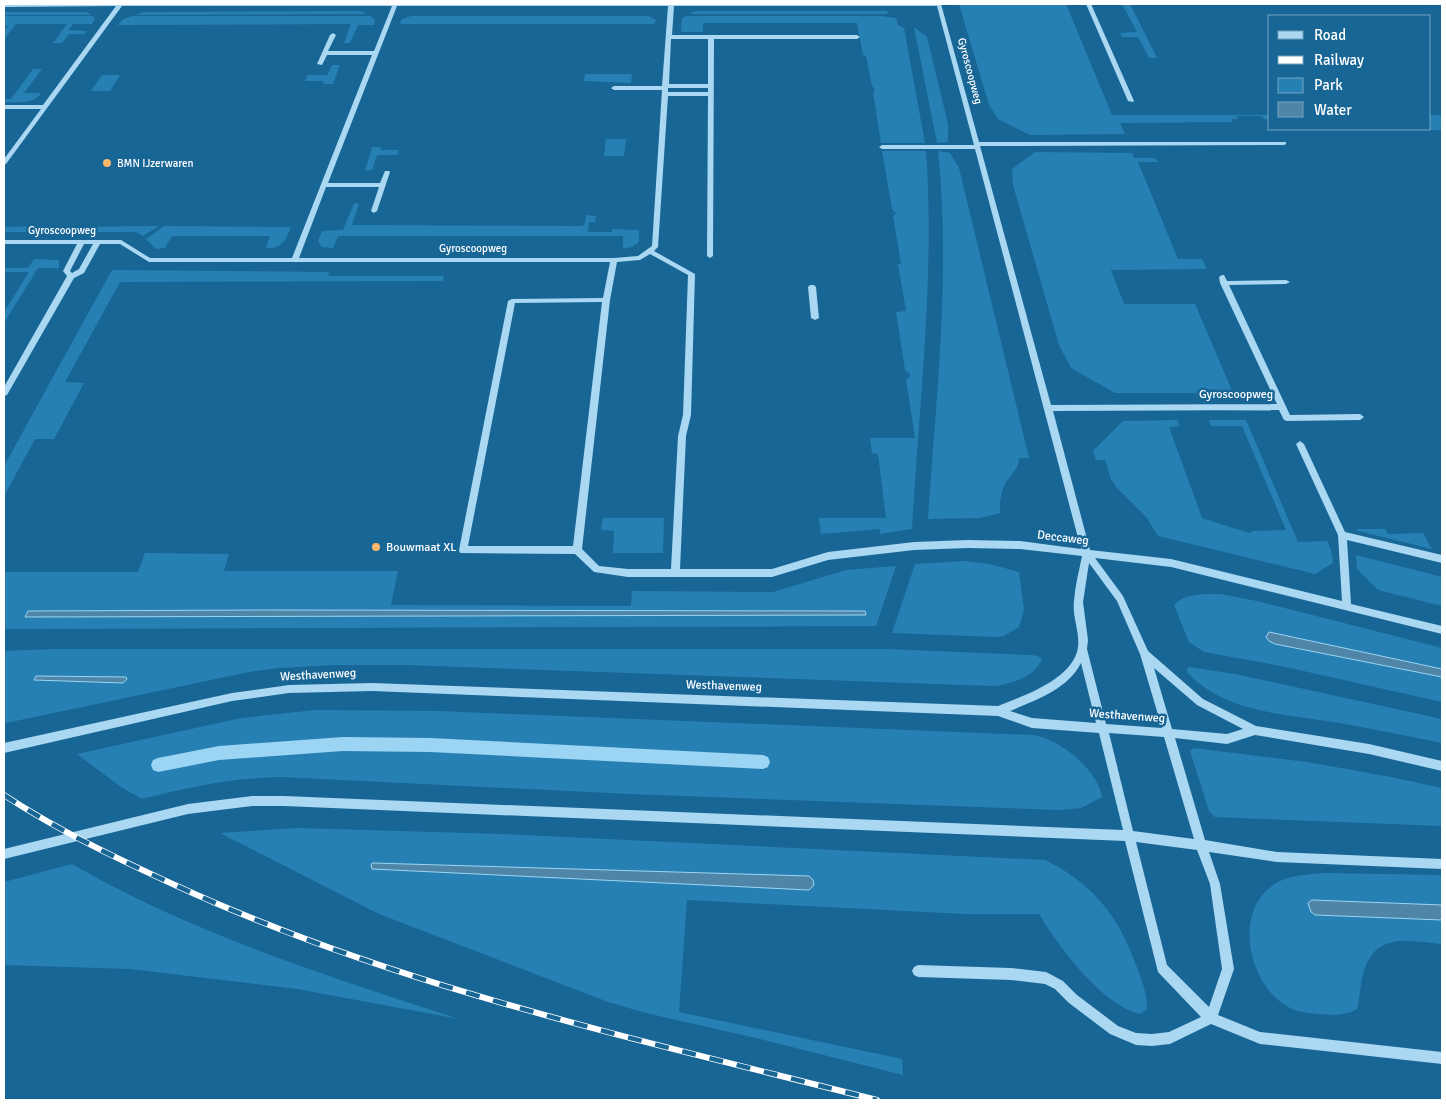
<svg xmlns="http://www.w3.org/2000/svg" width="1446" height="1104" viewBox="0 0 1446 1104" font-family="Signika,sans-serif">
<rect width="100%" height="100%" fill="#176696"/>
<!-- green -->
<path fill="#2780b3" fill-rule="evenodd" d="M 959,4 L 1066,4 L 1112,115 L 1270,115 L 1270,119 L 1264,119 L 1262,116 L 1237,116 L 1238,119 L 1231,119 L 1232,122 L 1120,123 L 1125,134 L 1030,135 L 998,119 L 989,105 Z
M 1122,4 L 1130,4 L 1157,58 L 1149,58 L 1138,37 L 1122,37 L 1120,33 L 1137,32 Z
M 361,11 L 367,14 L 136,15 L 144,12 Z
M 696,11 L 888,11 L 887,14 L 689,14 Z
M 4,12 L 87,12 L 91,15 L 4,15 Z
M 4,16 L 93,16 L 95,19 L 92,24 L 73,24 L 68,30 L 87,31 L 84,34 L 69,34 L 62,43 L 53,43 L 67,24 L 16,24 L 4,39 L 4,30 L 8,26 L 4,24 Z
M 132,16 L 370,16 L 375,20 L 374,25 L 358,25 L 350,43 L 344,43 L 351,24 L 118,25 L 122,20 Z
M 411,16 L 648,16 L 656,20 L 654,24 L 400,24 L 401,20 Z
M 686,16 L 881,16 L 896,18 L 898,25 L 904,28 L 925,143 L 881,143 L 873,92 L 875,90 L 872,86 L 866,56 L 863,55 L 857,23 L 703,23 L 703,32 L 683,32 L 681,31 L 682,18 Z
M 914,27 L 927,37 L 948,124 L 948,142 L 937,143 Z
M 332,65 L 340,65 L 333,84 L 324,84 L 323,81 L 305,81 L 308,75 L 327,75 Z
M 33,69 L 42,69 L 24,93 L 41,93 C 34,105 16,102 4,102 L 4,99 L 11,99 Z
M 585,74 L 632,74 L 631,83 L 584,81 Z
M 102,75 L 120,75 L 110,91 L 91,91 Z
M 1430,115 L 1442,115 L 1442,130 L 1347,130 L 1346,129 L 1430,129 Z
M 606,139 L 626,139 L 624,156 L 604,156 Z
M 372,147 L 380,147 L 381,150 L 399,150 L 397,155 L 377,155 L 372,170 L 365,171 Z
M 882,151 L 926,151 C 935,277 919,403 912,529 L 880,534 L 880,529 L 821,534 L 819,518 L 886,518 L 878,454 L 872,453 L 870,438 L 915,438 L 906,379 L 909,378 L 910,374 L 905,370 L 896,312 L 906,311 L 898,264 L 901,264 L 893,216 L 896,213 L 892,209 Z
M 938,151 L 950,153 L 959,168 L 1029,458 L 1019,458 C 1019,470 1009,475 1004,486 C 1000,495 1000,504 1000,513 L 979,518 L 928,519 C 936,397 951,273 938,151 Z
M 1035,152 L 1132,153 L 1134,158 L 1154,158 L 1159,162 L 1138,162 L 1178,259 L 1202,259 L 1207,269 L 1111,270 L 1124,304 L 1195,304 L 1233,393 L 1115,393 L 1071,368 L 1059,345 L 1013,185 L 1012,169 Z
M 354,203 L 359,204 L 352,225 L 582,226 L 585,224 L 586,215 L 596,216 L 595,222 L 589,222 L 588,232 L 612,232 L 612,229 L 639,230 L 639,242 L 632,247 L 623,249 L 623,236 L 338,236 L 333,248 L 322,247 L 318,241 L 322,231 L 343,230 Z
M 52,226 L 65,227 L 159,226 L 143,236 L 136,232 L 4,232 L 4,227 Z
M 164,226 L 291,227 C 286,240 282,249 266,248 L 270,236 L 172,236 L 165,248 L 156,249 L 146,239 Z
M 34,259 L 56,260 L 59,260 L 59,268 L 38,268 L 4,323 L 4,312 L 29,272 L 4,272 L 4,268 L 28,268 Z
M 112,270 L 329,272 L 328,276 L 444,276 L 443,281 L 120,282 L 65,382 L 84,383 L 54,439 L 35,439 L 4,496 L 4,466 Z
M 1177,420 L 1180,426 L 1169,427 L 1202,518 L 1249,533 L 1253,531 L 1286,530 L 1242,426 L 1211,426 L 1209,420 L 1246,420 L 1298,542 L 1327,541 L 1331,550 L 1333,563 L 1315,574 L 1158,536 L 1147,518 L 1116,487 L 1111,479 L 1105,460 L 1096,460 L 1093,451 L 1123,421 Z
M 603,518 L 664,518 L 663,553 L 613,553 L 614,531 L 601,530 Z
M 1356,529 L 1385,529 L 1388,534 L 1423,533 L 1432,549 L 1358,531 Z
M 145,553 L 229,554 L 224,571 L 398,571 L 391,605 L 631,606 L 632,591 L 773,592 L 846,570 L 896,566 L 876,626 L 4,629 L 4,572 L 138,572 ZM 266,610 L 865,611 L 866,614 L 26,616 L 28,611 Z
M 1356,555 L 1442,577 L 1442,606 L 1378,590 L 1357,569 Z
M 964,561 L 990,564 L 1019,572 L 1024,610 L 1019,627 L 1004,636 L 996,637 L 892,633 L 915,564 Z
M 1220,594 L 1257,601 L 1442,648 L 1442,669 L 1269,632 L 1275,644 L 1442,677 L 1442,702 L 1281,666 L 1204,652 L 1189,642 L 1174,605 C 1184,593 1205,594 1220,594 Z
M 55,649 L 886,649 L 1030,655 L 1038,656 L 1042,659 C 1035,677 1010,685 992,686 L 407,665 L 335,665 L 279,668 L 249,672 L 6,723 L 4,722 L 4,651 Z
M 1188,667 L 1235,674 L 1442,719 L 1442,743 C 1408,736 1374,729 1340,723 C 1288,714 1225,714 1187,672 Z
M 316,710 L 438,711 L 1033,735 C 1059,738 1098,770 1102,797 L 1081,808 L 1059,810 L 631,794 L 280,777 C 232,778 188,787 142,799 L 121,787 L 77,754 L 241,718 Z
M 1193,748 L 1307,762 L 1391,777 L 1442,788 L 1442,826 L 1215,817 L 1209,811 L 1190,751 Z
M 297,828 L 502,834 L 1045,860 C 1092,883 1118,915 1136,965 C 1142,980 1147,993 1147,1009 L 1140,1014 C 1102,1005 1059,947 1039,914 L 965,914 L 687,900 L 679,1012 L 902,1059 L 903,1075 L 760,1039 L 646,1013 L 608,1002 L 379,914 L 220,833 Z
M 72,864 C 193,934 327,976 459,1019 L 297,989 L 130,969 L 4,965 L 4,882 Z
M 1325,873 L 1442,875 L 1442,905 L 1312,900 L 1308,903 L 1311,912 L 1315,915 L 1442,920 L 1442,944 C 1405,941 1373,931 1362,978 C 1360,989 1360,998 1357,1009 C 1345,1016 1334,1015 1320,1014 C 1310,1013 1300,1013 1290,1008 C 1247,986 1230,906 1280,881 C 1293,875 1310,874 1325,873 Z"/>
<!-- water -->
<path fill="#4f86a7" stroke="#9cd5f3" d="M 266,610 L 865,611 L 866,615 L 25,617 L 28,611 Z
M 1269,632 L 1442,669 L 1442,677 L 1275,644 L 1269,641 L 1266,637 Z
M 36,676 L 126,677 L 127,679 L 123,683 L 34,680 Z
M 373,863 L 809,876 L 813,880 L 814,885 L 809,890 L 372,869 L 371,864 Z
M 1312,900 L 1442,905 L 1442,920 L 1315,915 L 1311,912 L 1308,903 Z"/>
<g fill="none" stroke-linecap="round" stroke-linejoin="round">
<!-- stream -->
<path fill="#9cd5f3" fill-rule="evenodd" d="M 343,737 L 430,738 L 763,755 L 768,757 L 770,762 L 768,767 L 763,769 L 430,752 L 343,751 L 219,760 L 158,772 L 153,770 L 151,765 L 153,760 L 158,758 L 219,746 Z"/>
<!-- minor -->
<path fill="#aad7f1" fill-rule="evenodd" d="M 4,4 L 941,4 L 979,142 L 1286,142 L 1286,144 L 1284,145 L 980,146 L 1051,405 L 1277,404 L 1220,283 L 1219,277 L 1222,275 L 1224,275 L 1227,281 L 1286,280 L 1290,282 L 1286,284 L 1229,285 L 1290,415 L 1360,414 L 1364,417 L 1360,420 L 1287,421 L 1284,420 L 1279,410 L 1053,411 L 1090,550 L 1171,559 L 1342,601 L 1338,535 L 1296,444 L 1300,441 L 1304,444 L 1345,532 L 1442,555 L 1442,563 L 1347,540 L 1351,604 L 1442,626 L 1442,634 L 1171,567 L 1095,558 L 1123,596 L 1148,651 L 1203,699 L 1256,726 L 1369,744 L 1442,761 L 1442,771 L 1369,754 L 1255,735 L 1227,744 L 1175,738 L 1205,840 L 1277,852 L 1442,859 L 1442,869 L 1277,862 L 1209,852 L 1220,884 L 1234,969 L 1218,1015 L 1260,1032 L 1442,1052 L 1442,1064 L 1260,1044 L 1211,1024 L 1170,1044 L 1152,1046 L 1136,1045 L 1110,1034 L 1069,1003 L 1055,989 L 1045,984 L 1011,980 L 918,977 L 914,975 L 912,971 L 914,967 L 918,965 L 1011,968 L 1046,972 L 1063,981 L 1077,995 L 1118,1026 L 1136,1033 L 1152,1034 L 1169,1032 L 1201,1017 L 1158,972 L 1125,841 L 284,806 L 252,806 L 188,814 L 4,859 L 4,849 L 188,804 L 252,796 L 284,796 L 1123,830 L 1099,733 L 1032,728 L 998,716 L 372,691 L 289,693 L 232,701 L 4,753 L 4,743 L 232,693 L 289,685 L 372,683 L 998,706 C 1023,696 1074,679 1078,647 C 1080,632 1072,617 1074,601 C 1075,586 1079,571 1082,556 L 1020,549 L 968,548 L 914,550 L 828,560 L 772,577 L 628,577 L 594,572 L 575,554 L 460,553 L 459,550 L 508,301 L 512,299 L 603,298 L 610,262 L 149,262 L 120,244 L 100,244 L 84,273 L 74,278 L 7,395 L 4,396 L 4,387 L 67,276 L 63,271 L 77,244 L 4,244 L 4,240 L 121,240 L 150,258 L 292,258 L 372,55 L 327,55 L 322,65 L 317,64 L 330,35 L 333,33 L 336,35 L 328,51 L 374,51 L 392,6 L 122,6 L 6,164 L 4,165 L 4,159 L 41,109 L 4,109 L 4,105 L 43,105 L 116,6 L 4,7 ZM 397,6 L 668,6 L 662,86 L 614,86 L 611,88 L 614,90 L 662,90 L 652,246 L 638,256 L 614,258 L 299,258 L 326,187 L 379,187 L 371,211 L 374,213 L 377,211 L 390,172 L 389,171 L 385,171 L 380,183 L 328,183 ZM 674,6 L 937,6 L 974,145 L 882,145 L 879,147 L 882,149 L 975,149 L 1081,549 L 1020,541 L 968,540 L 914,542 L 828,552 L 772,569 L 680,569 L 686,436 L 691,415 L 695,274 L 654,251 L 658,247 L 668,96 L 708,96 L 707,256 L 710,258 L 713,256 L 714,39 L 857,39 L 860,37 L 857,35 L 672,35 ZM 671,39 L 708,39 L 708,84 L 669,84 ZM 668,88 L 708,88 L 708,92 L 668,92 ZM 84,244 L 93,244 L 79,269 L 72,273 L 70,271 ZM 650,254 L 688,275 L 683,415 L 678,436 L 671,569 L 628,569 L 599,566 L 582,549 L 610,300 L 617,262 L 640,260 ZM 602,302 L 573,546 L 468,546 L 515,303 ZM 1089,563 L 1117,601 L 1140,654 L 1162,728 L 1106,724 L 1087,649 L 1088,640 L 1083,602 ZM 1081,663 L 1096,723 L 1032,718 L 1010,711 C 1036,700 1068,689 1081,663 ZM 1154,668 L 1197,705 L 1243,729 L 1227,734 L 1172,729 ZM 1109,733 L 1164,737 L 1194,839 L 1133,831 ZM 1136,842 L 1197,850 L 1210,884 L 1222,969 L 1209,1007 L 1167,965 Z
M 1086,4 L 1091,4 L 1134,101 L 1133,102 L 1128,101 Z
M 810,285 L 814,285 L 816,287 L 819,318 L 815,320 L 811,318 L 808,287 Z"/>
<!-- rail casing -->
<g stroke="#fff" stroke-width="6">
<path id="rail" d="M 4,795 C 59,831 118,859 177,886 C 400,988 641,1040 877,1100"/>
</g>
<!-- rail -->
<use href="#rail" stroke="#176696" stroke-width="4.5" stroke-dasharray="14" stroke-linecap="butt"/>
</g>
<!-- markers -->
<g fill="#ffb86a" stroke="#176696" stroke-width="2">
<circle cx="107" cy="163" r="5"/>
<circle cx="376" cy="547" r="5"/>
</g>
<g text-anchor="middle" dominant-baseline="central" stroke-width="5" stroke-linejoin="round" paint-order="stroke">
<!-- far-street labels -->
<g font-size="11" fill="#fff" stroke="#176696">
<text transform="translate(970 71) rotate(75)">Gyroscoopweg</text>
<text x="62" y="230">Gyroscoopweg</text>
<text x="473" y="248">Gyroscoopweg</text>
</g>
<!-- far-poi labels -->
<g font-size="11" fill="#fff" stroke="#176696" text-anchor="start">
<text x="117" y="163">BMN IJzerwaren</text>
</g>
<!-- street labels -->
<g font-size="12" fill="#fff" stroke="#176696">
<text x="1236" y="394">Gyroscoopweg</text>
<text transform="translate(1063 538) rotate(7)">Deccaweg</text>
<text transform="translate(318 675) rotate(-3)">Westhavenweg</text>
<text transform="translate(724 686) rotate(2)">Westhavenweg</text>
<text transform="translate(1127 716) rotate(4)">Westhavenweg</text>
</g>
<!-- poi labels -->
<g font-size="12" fill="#fff" stroke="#176696" text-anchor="start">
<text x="386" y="547">Bouwmaat XL</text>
</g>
</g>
<!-- border -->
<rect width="1446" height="1104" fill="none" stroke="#ffffff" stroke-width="10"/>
<!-- legend -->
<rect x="1268" y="15" width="162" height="115" fill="#176696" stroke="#74a3c0"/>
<rect x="1278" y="31" width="25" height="8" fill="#aad7f1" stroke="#74a3c0"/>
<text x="1314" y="40" font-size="15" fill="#ffffff">Road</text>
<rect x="1278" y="56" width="25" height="8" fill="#ffffff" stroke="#74a3c0"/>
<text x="1314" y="65" font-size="15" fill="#ffffff">Railway</text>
<rect x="1278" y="78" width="25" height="15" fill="#2780b3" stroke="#74a3c0"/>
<text x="1314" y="90" font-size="15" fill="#ffffff">Park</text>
<rect x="1278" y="102" width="25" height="15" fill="#4f86a7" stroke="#74a3c0"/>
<text x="1314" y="115" font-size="15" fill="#ffffff">Water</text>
</svg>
